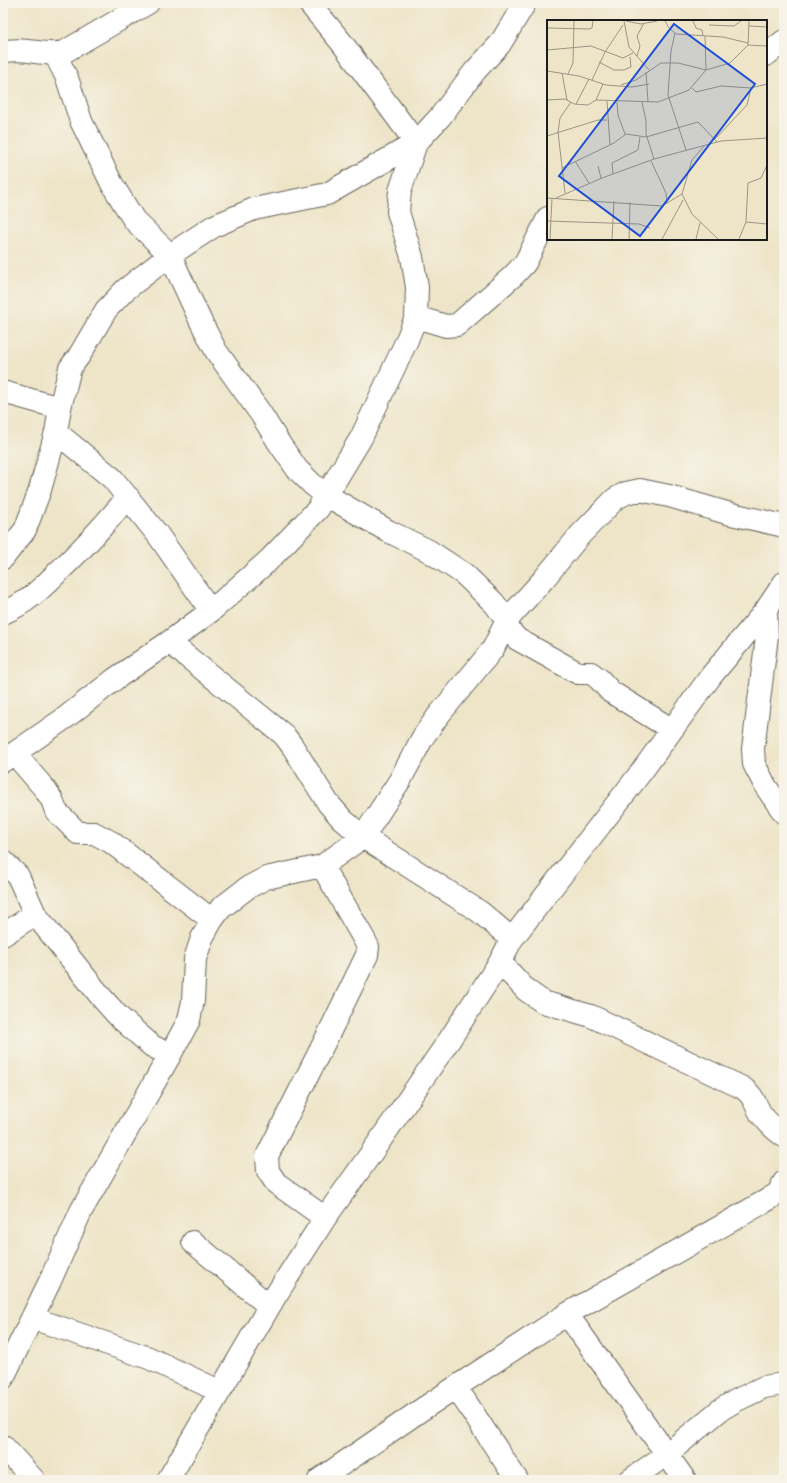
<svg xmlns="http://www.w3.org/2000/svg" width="787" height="1483" viewBox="0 0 787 1483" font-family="'Gochi Hand',sans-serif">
<rect width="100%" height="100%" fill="#f7f3e8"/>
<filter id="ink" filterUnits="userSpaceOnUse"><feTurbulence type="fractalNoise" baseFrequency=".025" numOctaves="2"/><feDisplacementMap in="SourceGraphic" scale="8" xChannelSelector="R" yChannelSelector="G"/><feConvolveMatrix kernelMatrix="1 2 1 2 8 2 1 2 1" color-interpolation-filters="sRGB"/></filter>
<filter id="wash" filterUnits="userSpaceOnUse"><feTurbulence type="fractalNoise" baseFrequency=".012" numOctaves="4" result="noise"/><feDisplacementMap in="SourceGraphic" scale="16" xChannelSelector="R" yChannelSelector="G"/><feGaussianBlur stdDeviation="0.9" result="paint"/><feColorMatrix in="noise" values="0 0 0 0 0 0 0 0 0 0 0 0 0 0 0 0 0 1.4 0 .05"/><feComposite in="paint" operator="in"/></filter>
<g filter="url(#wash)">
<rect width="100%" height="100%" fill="#eee5c9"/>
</g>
<g filter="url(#ink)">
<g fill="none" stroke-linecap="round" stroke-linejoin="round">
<!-- minor casing -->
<g stroke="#666259" stroke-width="24">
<path id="minor" d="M 3,52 C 23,46 44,57 64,52 L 148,3
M 55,54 L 67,78 L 81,121 L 112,184 L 134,220 L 170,255 L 201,322 L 216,351 L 261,414 L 279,443 L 297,469 L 312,484 L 326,495 L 388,531 L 429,551 L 464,574 L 494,603 L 507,620 L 509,630 L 517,639 L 578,673 L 591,673 L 599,679 L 611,692 L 671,729
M 766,55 L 784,41
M 416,317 L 446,326 L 457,325 L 513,276 L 525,263 L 548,218
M 3,392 L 60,408
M 56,432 L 112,478 L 158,535 L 211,611
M 3,558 L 25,530 L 40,490 L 56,432 L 60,408 L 70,368 L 79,356 L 106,310 L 125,290 L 170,255 L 214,226 L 254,209 L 327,194 L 416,143 L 440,117 L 475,71 L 500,44 L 525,3
M 766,610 L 767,636 L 753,749 L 754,764 L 766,787 L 784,813
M 3,613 C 26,604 42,588 59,571 C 84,548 106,523 128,497
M 169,642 L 284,735 L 293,747 L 328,803 L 342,819 L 363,837 L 480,912 L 512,939
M 14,753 L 44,788 L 52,800 L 56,811 L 78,833 L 94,833 L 111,842 L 212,920
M 3,761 L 65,718 L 115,679 L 169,642 L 211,611 L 268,561 L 318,509 L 361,438 L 407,340 L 416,317 L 417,287 L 412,257 L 398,212 L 400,191 L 416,143 L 342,43 L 309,3
M 3,861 L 18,876 L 35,914 L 102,998 L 119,1017 L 152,1046 L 170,1055
M 322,866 L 364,939 L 368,947 L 367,955 L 330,1031 L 267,1156 L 268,1171 L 276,1183 L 325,1218
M 3,935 L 35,914
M 500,962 L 526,990 L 543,1002 L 591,1016 L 743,1088 C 755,1097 754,1103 761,1114 C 768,1123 775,1130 784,1136
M 193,1242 L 269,1306
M 567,1314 L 685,1480
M 32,1318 L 149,1358 L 219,1391
M 3,1378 L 50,1281 L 81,1211 L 170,1055 L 189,1020 L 193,1001 L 195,959 L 202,938 L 212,920 L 221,908 L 247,888 L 266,878 L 322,866 L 363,837 L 400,780 L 423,737 L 438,716 L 493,649 L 507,620 L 543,580 L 580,535 L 615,499 L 626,493 L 640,490 L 669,496 L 727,513 L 784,526
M 456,1387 L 517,1480
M 3,1446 L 34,1480
M 168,1480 L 276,1295 L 325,1218 L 370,1155 L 450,1039 L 500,962 L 512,939 L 642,771 L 711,676 L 766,610 L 784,583
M 319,1480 L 421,1410 L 567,1314 L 769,1199 L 778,1193 L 784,1182
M 630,1480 L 667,1454 L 720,1410 L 737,1400 L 764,1387 L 784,1384"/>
</g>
<!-- minor -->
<use href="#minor" stroke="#fff" stroke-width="22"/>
</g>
</g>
<!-- overview -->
<g transform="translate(547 20)">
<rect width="220" height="220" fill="#eee5c9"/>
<path fill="none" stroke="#9a9584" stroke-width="1" d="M 77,1 L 82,27 L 102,50M 79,1 L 94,4 L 110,1M 118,1 L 122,8 L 129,14 L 176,17 L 201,23M 146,1 L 149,8 L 155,10 L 156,16M 162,5 L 187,6 L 194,1M 202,6 L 220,7M 0,8 L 42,9 L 45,8 L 46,1M 128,13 L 124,31 L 121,75 L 139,130M 201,25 L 220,26M 0,30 L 44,26 L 76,38 L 86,33M 90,36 L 93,26 L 90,16 L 97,3M 52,42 L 67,50 L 77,50 L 84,47 L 83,37M 0,51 L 32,56 L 59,65 L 85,67 L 102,64M 99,52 L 101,82M 15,53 L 20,80M 21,54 L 26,43 L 27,1M 45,60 L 58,32 L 76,5M 74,65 L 89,60 L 114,43 L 131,43 L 159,50 L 183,43 L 201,25 L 202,1M 145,68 L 149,72 L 174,66 L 204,68 L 220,64M 0,80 L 18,79 L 27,84 L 41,85 L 49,80 L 56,64M 49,80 L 111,82 L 142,70 L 159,50 L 158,16M 60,81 L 63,125M 70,82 L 71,95 L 78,114M 95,82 L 99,101 L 99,114 L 107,139M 29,84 L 42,59M 0,116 L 51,100 L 60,100M 168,119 L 200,85 L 204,68M 28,141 L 42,163M 104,141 L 119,173 L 120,183M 51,146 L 54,158M 15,148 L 67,123 L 79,114 L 99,117 L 151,102 L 170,122M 66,154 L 65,143 L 91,130 L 93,117M 18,173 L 11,112 L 13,98 L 24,82M 135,174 L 145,194 L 171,219M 0,178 L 115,186 L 135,174 L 145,140 L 158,125M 9,178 L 55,158 L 107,139 L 174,121 L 220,118M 0,201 L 92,204 L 103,208M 199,202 L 220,204M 3,219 L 5,178M 65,219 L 67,181M 82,219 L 83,182M 115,219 L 136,180M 149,219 L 153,203M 192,219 L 199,202 L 201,163 L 214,158 L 220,145"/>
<path fill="#1d4ed8" fill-opacity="0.15" stroke="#1d4ed8" stroke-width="2" d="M 127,4 L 208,64 L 93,216 L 12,156 Z"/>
<rect width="220" height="220" fill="none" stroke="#1c1c1c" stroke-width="2"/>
</g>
<!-- margin -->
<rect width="787" height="1483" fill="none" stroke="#f7f3e8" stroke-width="16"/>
</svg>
